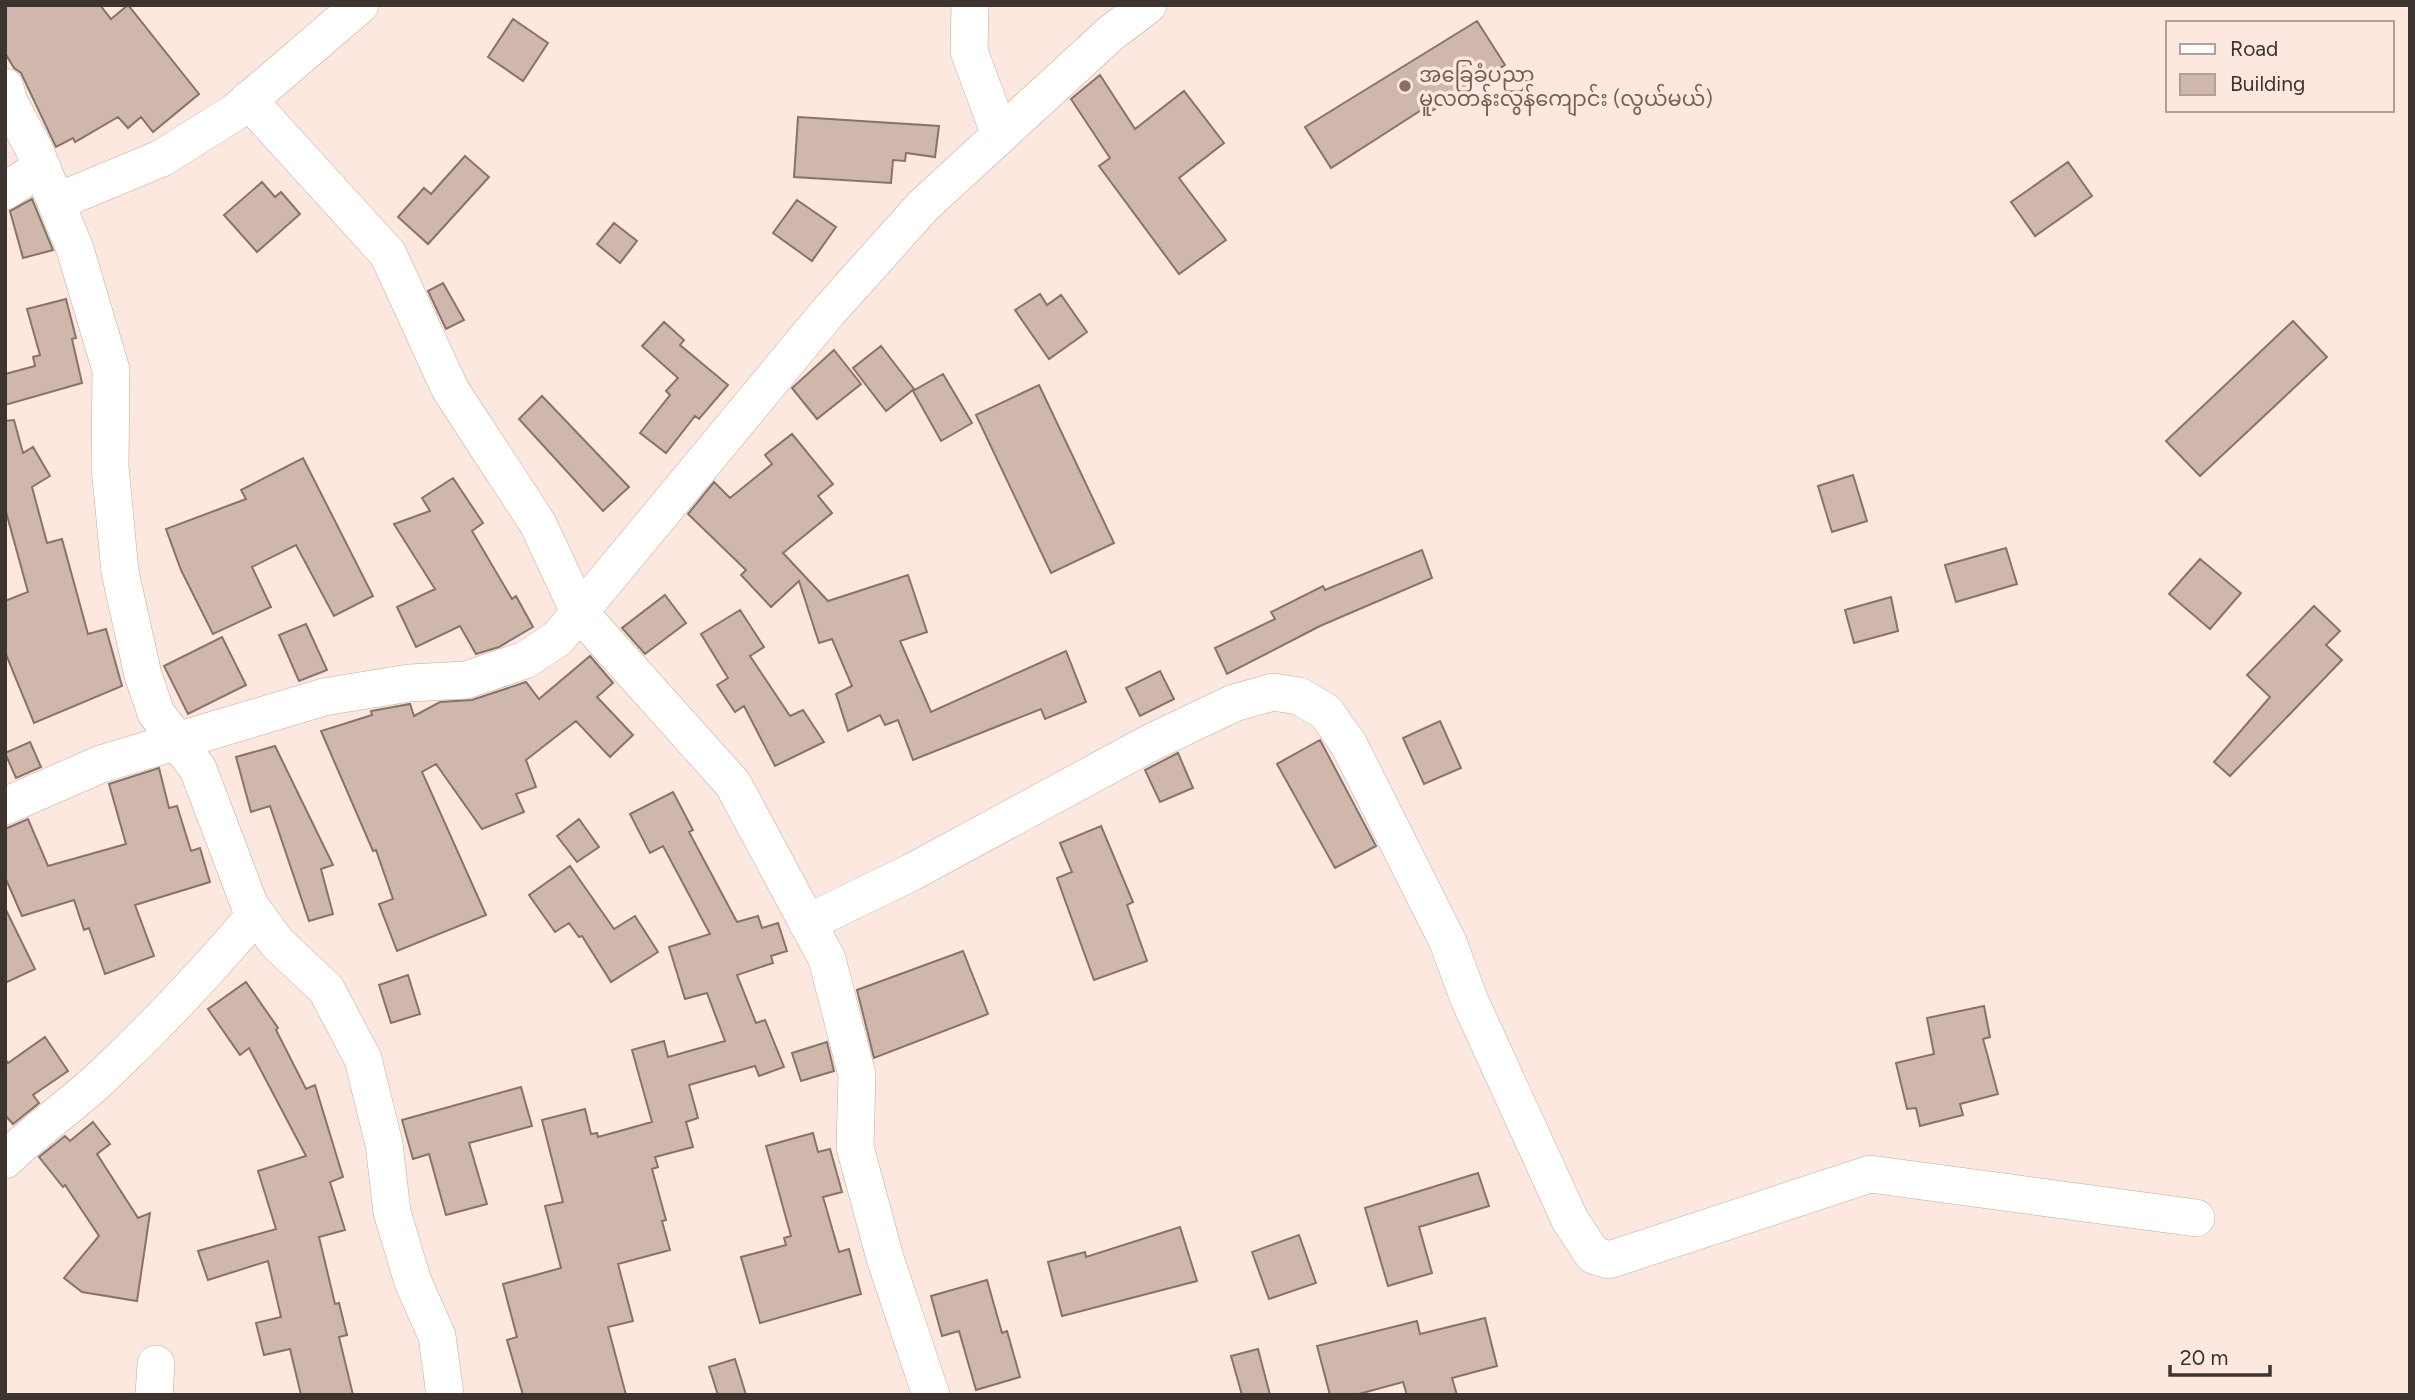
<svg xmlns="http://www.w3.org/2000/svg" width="2415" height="1400" viewBox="0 0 2415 1400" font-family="Figtree,'Noto Sans Myanmar',sans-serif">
<rect width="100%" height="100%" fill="#fce8de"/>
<!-- building -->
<path fill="#cfb7ab" stroke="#897369" stroke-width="2" d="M 5,5 L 100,5 L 111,19 L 128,5 L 199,94 L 153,132 L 141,117 L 128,128 L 118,117 L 75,142 L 73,138 L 56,147 L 21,73 L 14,68 L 5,53 Z
M 513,19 L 548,43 L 523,81 L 488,57 Z
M 1477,21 L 1505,65 L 1427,114 L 1423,109 L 1331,168 L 1305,127 Z
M 1100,75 L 1135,129 L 1184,91 L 1224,143 L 1179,178 L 1226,240 L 1179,274 L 1099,166 L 1110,158 L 1071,99 Z
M 798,117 L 939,126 L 935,157 L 906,153 L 905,161 L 893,160 L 891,183 L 794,177 Z
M 465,156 L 489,177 L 428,244 L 398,217 L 424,188 L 431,194 Z
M 2068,162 L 2092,196 L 2035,236 L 2011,202 Z
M 262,182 L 275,197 L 281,192 L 300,214 L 257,252 L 224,215 Z
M 32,199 L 53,250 L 23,258 L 10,211 Z
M 797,200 L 836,227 L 812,261 L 773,233 Z
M 614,223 L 637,241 L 620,263 L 597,244 Z
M 443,283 L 464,320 L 446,329 L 428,291 Z
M 1040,294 L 1047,305 L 1061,295 L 1087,332 L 1049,359 L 1015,310 Z
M 66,299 L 76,338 L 72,339 L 82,383 L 5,405 L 5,374 L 35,366 L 33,357 L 40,355 L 27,309 Z
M 2293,321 L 2327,357 L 2200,476 L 2166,441 Z
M 664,322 L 684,340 L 680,345 L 728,385 L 699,419 L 695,416 L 666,453 L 640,433 L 670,395 L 666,391 L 678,378 L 642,346 Z
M 881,346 L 914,389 L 886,411 L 853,368 Z
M 834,350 L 861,384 L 817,419 L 792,388 Z
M 943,374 L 972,423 L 941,441 L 913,391 Z
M 1039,385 L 1114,543 L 1051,573 L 976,415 Z
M 542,396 L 629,487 L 603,511 L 519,419 Z
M 14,420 L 23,453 L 33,447 L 50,476 L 32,487 L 47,543 L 62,539 L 88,634 L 106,629 L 122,686 L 34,723 L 5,652 L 5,601 L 28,592 L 5,508 L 5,421 Z
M 792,434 L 833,484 L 818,496 L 832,513 L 783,553 L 828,601 L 908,575 L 927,632 L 900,641 L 931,712 L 1066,651 L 1086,702 L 1045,719 L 1041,709 L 913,760 L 898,720 L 885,725 L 880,715 L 848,731 L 836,694 L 852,686 L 832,639 L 819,643 L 799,581 L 771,607 L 741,575 L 746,570 L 688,514 L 714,482 L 730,498 L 772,464 L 765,455 Z
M 303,458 L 373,596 L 334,616 L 296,545 L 252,567 L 271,607 L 213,634 L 181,570 L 166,529 L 246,499 L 241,490 Z
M 1853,475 L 1867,521 L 1832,532 L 1818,486 Z
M 453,478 L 483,523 L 472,531 L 512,599 L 516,596 L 533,627 L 499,647 L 476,654 L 460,626 L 416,647 L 397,607 L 435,589 L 394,524 L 430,511 L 422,498 Z
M 2006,548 L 2017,584 L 1956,602 L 1945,565 Z
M 1422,550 L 1432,578 L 1320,626 L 1227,674 L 1215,648 L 1275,619 L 1271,612 L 1323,586 L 1325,590 Z
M 2200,559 L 2241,593 L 2210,629 L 2169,594 Z
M 665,595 L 686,623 L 645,654 L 622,628 Z
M 1891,597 L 1898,631 L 1854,643 L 1845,610 Z
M 2314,606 L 2340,631 L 2326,645 L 2342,660 L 2230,776 L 2214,762 L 2270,697 L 2247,675 Z
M 740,610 L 764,647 L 750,656 L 790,716 L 803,710 L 824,742 L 775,766 L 744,706 L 735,712 L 717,685 L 728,678 L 701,634 Z
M 306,624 L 327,670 L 299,681 L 279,635 Z
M 222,637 L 246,685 L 188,714 L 164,666 Z
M 590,656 L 613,683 L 597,697 L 633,735 L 610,757 L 576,721 L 526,760 L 536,787 L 516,794 L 524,812 L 482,829 L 436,764 L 422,772 L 486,915 L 397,951 L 379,904 L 393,899 L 376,850 L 373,851 L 321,731 L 372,715 L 371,711 L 410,704 L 414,716 L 440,702 L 472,700 L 526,682 L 539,699 Z
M 1160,671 L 1174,699 L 1140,716 L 1126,688 Z
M 1440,721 L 1461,768 L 1424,784 L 1403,738 Z
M 1320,740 L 1376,846 L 1335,868 L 1277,764 Z
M 30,742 L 41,767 L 16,778 L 5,753 Z
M 275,746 L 333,865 L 321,869 L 333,914 L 309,921 L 270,806 L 251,812 L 236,757 Z
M 1178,753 L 1193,788 L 1160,802 L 1145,770 Z
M 159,768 L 169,808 L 177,806 L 191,851 L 200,848 L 210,882 L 135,905 L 154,956 L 105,974 L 89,928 L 84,930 L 74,900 L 22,916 L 5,877 L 5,829 L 28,819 L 48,866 L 126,844 L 109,784 Z
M 673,792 L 693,830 L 689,832 L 737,922 L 758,916 L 762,928 L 778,923 L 787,951 L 771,956 L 773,963 L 737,975 L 756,1023 L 765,1020 L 784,1067 L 759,1076 L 755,1066 L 689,1085 L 698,1118 L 686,1122 L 693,1147 L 655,1157 L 658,1167 L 652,1169 L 666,1220 L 662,1221 L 670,1250 L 618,1264 L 633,1321 L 608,1327 L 626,1395 L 523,1395 L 507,1340 L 517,1337 L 503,1284 L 561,1268 L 545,1206 L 563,1202 L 542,1120 L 585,1109 L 591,1134 L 597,1133 L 598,1137 L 652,1122 L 632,1050 L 664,1041 L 668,1057 L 725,1041 L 707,993 L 685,999 L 669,947 L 710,934 L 663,846 L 650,853 L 630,814 Z
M 579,819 L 599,847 L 577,862 L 557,836 Z
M 1101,826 L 1133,902 L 1127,905 L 1147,961 L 1094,980 L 1057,878 L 1072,872 L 1060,843 Z
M 570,866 L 614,929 L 635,916 L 658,952 L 611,982 L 582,936 L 579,937 L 569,923 L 555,932 L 529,895 Z
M 5,908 L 35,969 L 5,983 Z
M 963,951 L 988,1014 L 874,1058 L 857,990 Z
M 408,975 L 420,1014 L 391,1023 L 379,985 Z
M 246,982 L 278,1028 L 276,1030 L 306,1089 L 315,1085 L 343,1177 L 330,1182 L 345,1230 L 319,1237 L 335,1304 L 339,1303 L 347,1335 L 339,1337 L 353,1395 L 301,1395 L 290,1349 L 264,1355 L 256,1323 L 281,1317 L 268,1261 L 208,1280 L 198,1251 L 276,1229 L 258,1171 L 306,1156 L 249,1048 L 240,1055 L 208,1009 Z
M 1984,1006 L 1990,1037 L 1983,1039 L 1998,1094 L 1960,1104 L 1963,1115 L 1920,1126 L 1916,1108 L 1907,1109 L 1896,1063 L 1934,1054 L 1927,1018 Z
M 45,1037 L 68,1071 L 33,1095 L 39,1103 L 13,1124 L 5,1115 L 5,1059 L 8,1063 Z
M 827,1042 L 834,1071 L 801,1081 L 792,1053 Z
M 521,1087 L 532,1126 L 469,1143 L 487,1204 L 446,1215 L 429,1154 L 413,1159 L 402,1120 Z
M 93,1122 L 110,1144 L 97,1154 L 138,1218 L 150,1213 L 137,1301 L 82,1292 L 64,1278 L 99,1236 L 65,1185 L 63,1187 L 39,1157 L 65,1136 L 70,1141 Z
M 813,1133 L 818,1152 L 830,1149 L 842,1192 L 823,1197 L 839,1252 L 849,1249 L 861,1294 L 760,1323 L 741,1257 L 786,1245 L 784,1238 L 791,1236 L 766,1146 Z
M 1478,1173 L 1489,1206 L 1419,1227 L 1432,1273 L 1388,1286 L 1365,1208 Z
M 1180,1227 L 1197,1281 L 1062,1316 L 1048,1262 L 1085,1252 L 1086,1257 Z
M 1299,1235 L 1316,1283 L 1269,1299 L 1252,1252 Z
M 987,1280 L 1002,1333 L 1007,1331 L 1020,1377 L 976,1390 L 959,1331 L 942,1336 L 931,1296 Z
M 1485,1318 L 1497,1366 L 1452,1378 L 1457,1395 L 1407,1395 L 1403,1382 L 1355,1395 L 1330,1395 L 1317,1346 L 1417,1321 L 1420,1334 Z
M 1258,1349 L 1270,1395 L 1242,1395 L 1231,1356 Z
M 735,1359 L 746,1395 L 718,1395 L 709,1367 Z"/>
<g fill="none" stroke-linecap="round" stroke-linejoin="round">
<!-- street casing -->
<g stroke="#c2ab9f" stroke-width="38">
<path id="street" d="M 970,5 L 969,51 L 1000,135
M 5,87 L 8,100 L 35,151 L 75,249 L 111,370 L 110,466 L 120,572 L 143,675 L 156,713 L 198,769 L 250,906 L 277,943 L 326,989 L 363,1059 L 384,1144 L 392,1212 L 413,1282 L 437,1336 L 445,1395
M 248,100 L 388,254 L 450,389 L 538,524 L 579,612 L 733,784 L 827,959 L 857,1075 L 855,1147 L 885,1258 L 931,1395
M 5,191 L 42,167
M 56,202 L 162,158 L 235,112 L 360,5
M 5,806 L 101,764 L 324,697 L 409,683 L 466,680 L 525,660 L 558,638 L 829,311 L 923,206 L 1111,33 L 1148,5
M 807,923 L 912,872 L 1150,743 L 1234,703 L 1273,692 L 1299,696 L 1326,712 L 1349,745 L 1448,942 L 1469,999 L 1570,1220 L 1593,1255 L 1609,1260 L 1870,1174 L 2196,1218
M 5,1160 C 36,1129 73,1105 104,1075 C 158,1024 208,971 256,914
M 154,1395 L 156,1364"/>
</g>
<!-- street -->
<use href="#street" stroke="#fff" stroke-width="37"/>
</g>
<!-- markers -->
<circle fill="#8d6e63" stroke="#fce8de" stroke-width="2.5" cx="1405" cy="86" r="7"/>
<g text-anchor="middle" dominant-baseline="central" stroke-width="7" stroke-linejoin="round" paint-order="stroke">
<!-- education labels -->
<g font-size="21" fill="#785e54" stroke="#fce8de" text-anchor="start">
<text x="1419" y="74">အခြေခံပညာ<tspan x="1419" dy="24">မူလတန်းလွန်ကျောင်း (လွယ်မယ်)</tspan></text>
</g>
</g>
<!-- border -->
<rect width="2415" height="1400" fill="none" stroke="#3d332f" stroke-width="14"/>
<!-- legend -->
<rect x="2166" y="21" width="228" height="91" fill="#fce8de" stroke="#b0a098" stroke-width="2"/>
<rect x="2180" y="44" width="35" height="10" fill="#ffffff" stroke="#b0a098" stroke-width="2"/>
<text x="2230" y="56" font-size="21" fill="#3d332f">Road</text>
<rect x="2180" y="74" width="35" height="21" fill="#cfb7ab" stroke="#b0a098" stroke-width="2"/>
<text x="2230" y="91" font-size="21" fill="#3d332f">Building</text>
<!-- scale -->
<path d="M2170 1365v10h100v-10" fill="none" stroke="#3d332f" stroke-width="3.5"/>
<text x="2180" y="1365" font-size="21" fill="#3d332f" stroke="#fce8de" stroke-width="5" paint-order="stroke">20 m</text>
</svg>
